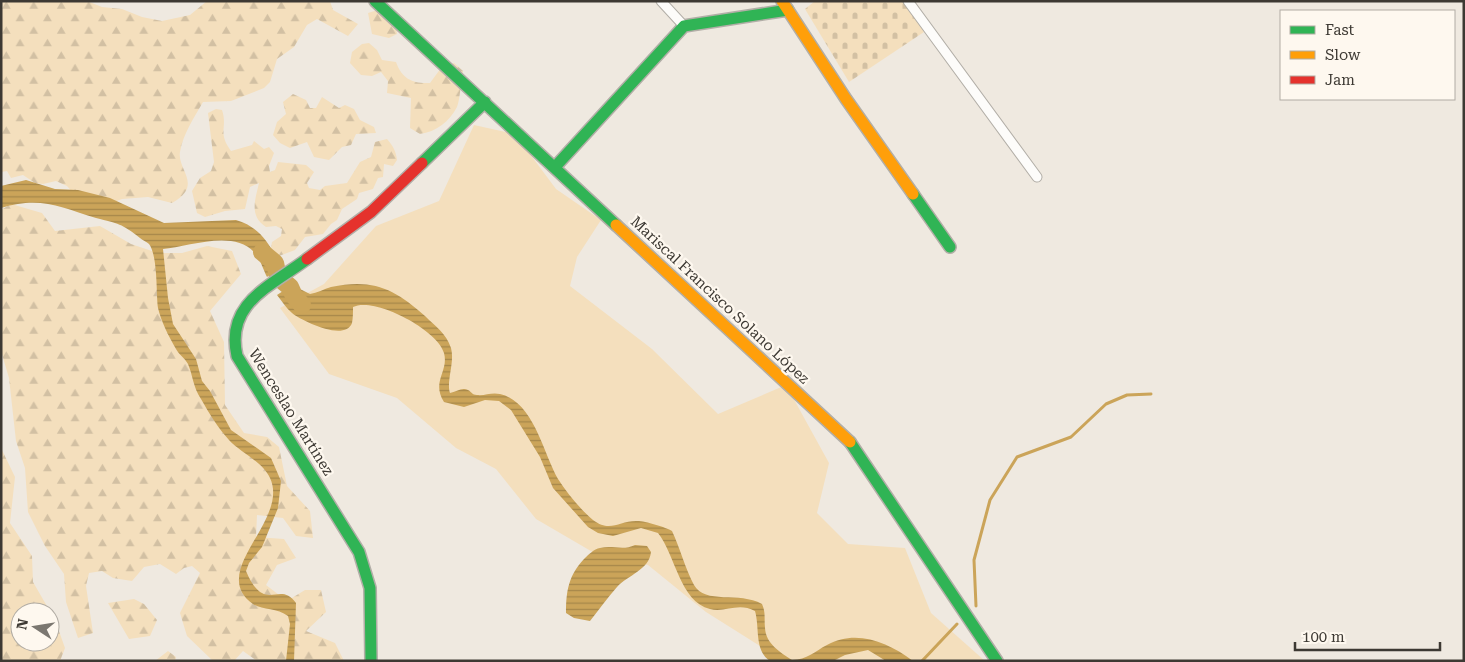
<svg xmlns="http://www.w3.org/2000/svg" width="1465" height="662" viewBox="0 0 1465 662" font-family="'Roboto Serif',serif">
<defs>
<pattern id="forest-firs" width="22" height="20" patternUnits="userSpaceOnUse" patternTransform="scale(1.25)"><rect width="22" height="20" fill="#f4dfbd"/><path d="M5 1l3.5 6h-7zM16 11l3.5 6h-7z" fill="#d2c0a3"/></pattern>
<pattern id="cemetery-stones" width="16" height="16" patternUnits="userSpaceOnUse" patternTransform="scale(1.25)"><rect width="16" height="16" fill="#f4dfbd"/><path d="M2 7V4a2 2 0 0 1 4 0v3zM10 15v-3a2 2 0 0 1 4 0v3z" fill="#d2c0a3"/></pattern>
<pattern id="water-rules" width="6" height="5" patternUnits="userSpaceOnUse" patternTransform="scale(1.25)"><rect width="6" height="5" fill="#cba459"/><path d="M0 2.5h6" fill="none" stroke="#a6874a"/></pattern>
</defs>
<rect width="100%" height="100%" fill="#efe9e0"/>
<!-- green -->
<path fill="#f4dfbd" d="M 474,125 L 515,134 L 556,189 L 601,220 L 577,257 L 570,286 L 652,349 L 718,414 L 786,385 L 829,463 L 817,513 L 848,544 L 905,548 L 931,613 L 985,661 L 784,661 L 706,612 L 648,565 L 596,554 L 536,519 L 496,469 L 456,448 L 397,398 L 329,374 L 280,308 L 324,284 L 376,226 L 439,201 Z"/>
<!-- forest -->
<path fill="url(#forest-firs)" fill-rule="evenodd" d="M 1,1 L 87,1 L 102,7 L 122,9 L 142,17 L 162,21 L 190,15 L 207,1 L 330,1 L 333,10 L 358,24 L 348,36 L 317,19 L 307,25 L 294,47 L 277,59 L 270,82 L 264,88 L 231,101 L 203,102 C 194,118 183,134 180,152 C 177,170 204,185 172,203 L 148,197 L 122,199 L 111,203 L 75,195 L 67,186 L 56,181 L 43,184 L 35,183 L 23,175 L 11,178 L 7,171 L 1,172 Z
M 381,9 L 395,14 L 397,34 L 389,38 L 372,34 L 368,13 Z
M 369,43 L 377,50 L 382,60 L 396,62 C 402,79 413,84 430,83 L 441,68 L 454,63 L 463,71 C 461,80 460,100 457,107 C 450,121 436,132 420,134 L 410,128 L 411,98 L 387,93 L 388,81 L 381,72 L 372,76 L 361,75 L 350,63 L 352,52 L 362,44 Z
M 293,94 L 306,100 L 310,108 L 316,108 L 322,97 L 339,108 L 345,105 L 354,109 L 360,120 L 374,127 L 376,133 L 356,134 L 351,145 L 342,147 L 329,160 L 314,157 L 307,142 L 290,148 L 280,143 L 273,135 L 277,122 L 286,114 L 283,102 Z
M 216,109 L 222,110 C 228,128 217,132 231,151 L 252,145 L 254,141 L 264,149 L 269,147 L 274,153 L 269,166 L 270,172 L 275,170 L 278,162 L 306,165 L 314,172 L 307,183 L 309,188 L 320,190 L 325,186 L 347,183 L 360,162 L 371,157 L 375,142 L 387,139 C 393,146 396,151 397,160 L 393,166 L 384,164 L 383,177 L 378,178 L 373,189 L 359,193 L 357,199 L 342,209 L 337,220 L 331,224 L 323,234 L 305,237 L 295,250 L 279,256 L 271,248 L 272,242 L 281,236 L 282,229 L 276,226 L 266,227 C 249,216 255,200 259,183 L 250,187 L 245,209 L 225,211 L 205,217 L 197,213 L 192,191 L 200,178 L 211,171 L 214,162 L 208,113 Z
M 11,204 L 42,213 L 55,231 L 100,226 L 131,244 L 158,253 L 182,253 L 207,246 L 232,251 L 241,274 L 210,311 L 224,342 L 225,405 L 244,433 L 267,437 L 279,447 L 287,486 L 310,511 L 313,538 L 296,536 L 283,518 L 257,515 L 256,537 L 284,539 L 296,558 L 277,565 L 266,585 L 287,601 L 305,590 L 321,590 L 326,612 L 306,631 L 335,643 L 344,661 L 257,661 L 243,651 L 234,661 L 213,661 L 187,636 L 180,613 L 200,573 L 192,566 L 184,568 L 176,574 L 160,564 L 144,567 L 132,581 L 113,578 L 102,571 L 89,573 L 86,586 L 93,633 L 78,638 L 66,602 L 64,574 L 45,546 L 28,512 L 25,468 L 16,441 L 9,378 L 1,351 L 1,210 Z
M 1,448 L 15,477 L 10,523 L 32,556 L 33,582 L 55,620 L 65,648 L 60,661 L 1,661 ZM 20,612 L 50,612 L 50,642 L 20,642 Z
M 134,599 L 144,604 L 157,620 L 150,636 L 129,639 L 108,603 Z
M 168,651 L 176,657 L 175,661 L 155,661 Z"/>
<!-- cemetery -->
<path fill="url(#cemetery-stones)" d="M 815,1 L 906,1 L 924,32 L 849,82 L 805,9 Z"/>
<!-- water -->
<path fill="url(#water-rules)" d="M 26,180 L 55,189 L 78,190 L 110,198 L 164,223 L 236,220 C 260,227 270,244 280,266 L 267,277 C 263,269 260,258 254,252 C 233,229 187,247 163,249 L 168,298 L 173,324 L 196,359 L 202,381 L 210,391 L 231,430 L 271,458 L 281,481 L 278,508 L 262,547 L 249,563 L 246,571 C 265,616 279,579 296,603 L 294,661 L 286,661 L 290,624 L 288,616 C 277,608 262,610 253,604 C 207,571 290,521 270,478 C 262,461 241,453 229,440 C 218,428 209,413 201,399 C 193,387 193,376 188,364 C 185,358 179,355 176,349 C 169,337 161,321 158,308 C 156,293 158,256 149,244 C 147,242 142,240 140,238 C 121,223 119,224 96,218 C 60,207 40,196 1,208 L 1,186 Z
M 292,285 L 310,294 C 317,293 324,289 331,287 C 373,278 395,289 425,316 C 436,327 446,333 451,348 C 455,362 446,382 450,393 C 456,392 462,387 468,390 C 472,392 472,395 477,395 C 485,396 491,392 500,394 C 534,402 543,453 558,479 C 567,493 580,509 593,520 C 610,533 619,521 636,521 C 642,520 666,527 672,531 C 680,548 685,568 694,585 C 705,605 739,591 762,604 C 766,613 764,619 765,628 C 766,644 780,652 792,660 C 807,660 815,651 827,645 C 856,629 888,642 913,661 L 886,661 L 868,650 L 845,655 L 835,660 L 770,661 C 754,650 760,629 755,611 C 738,602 725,613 710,609 C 680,602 675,554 658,533 L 641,528 L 613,536 L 598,533 L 588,527 L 553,488 L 540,457 L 511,410 L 499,401 L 485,400 L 464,407 L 444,402 C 431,381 449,372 444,353 C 439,331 375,296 353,307 C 353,312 353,318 352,323 C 345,342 302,321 292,313 C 286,308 282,301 277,295 Z
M 635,545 L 647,546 L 651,552 C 649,570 628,575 617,587 C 607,598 599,610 590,621 L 574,618 L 566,613 C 566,590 569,575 584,559 C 588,555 594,549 600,548 C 613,545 623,551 635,545 Z"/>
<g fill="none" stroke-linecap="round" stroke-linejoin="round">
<!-- stream -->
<path stroke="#cba459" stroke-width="3" d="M 976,606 L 974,560 L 990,500 L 1017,457 L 1071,437 L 1106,404 L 1127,395 L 1151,394
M 922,661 L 957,624"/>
<!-- river -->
<path stroke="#cba459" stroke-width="18" d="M 262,252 L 275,263 L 278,277 L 290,287 L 294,296 L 302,305"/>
<!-- street casing -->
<g stroke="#b2aea7" stroke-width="11">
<path id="street" d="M 661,1 L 684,26
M 908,1 L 1037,177"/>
</g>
<!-- fast casing -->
<g stroke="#b2aea7" stroke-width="14">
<path id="fast" d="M 375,1 L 616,225
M 422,163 L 485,102
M 555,167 L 684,26 L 788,10
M 913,194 L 950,247
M 307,259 C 271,286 225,303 237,356 L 359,552 L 370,588 L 371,661
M 850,442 L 997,661"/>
</g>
<!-- slow casing -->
<g stroke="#b2aea7" stroke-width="14">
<path id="slow" d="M 782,1 L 846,99 L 913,194
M 616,225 L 850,442"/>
</g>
<!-- jam casing -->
<g stroke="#b2aea7" stroke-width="14">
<path id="jam" d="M 307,259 L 371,212 L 422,163"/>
</g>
<!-- street -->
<use href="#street" stroke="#fdfcfa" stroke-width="9"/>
<!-- fast -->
<use href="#fast" stroke="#30b455" stroke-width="11"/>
<!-- slow -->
<use href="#slow" stroke="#ff9f0a" stroke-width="11"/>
<!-- jam -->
<use href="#jam" stroke="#e5322d" stroke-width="11"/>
</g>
<g text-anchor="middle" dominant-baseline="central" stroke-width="4.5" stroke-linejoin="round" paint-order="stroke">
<!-- street labels -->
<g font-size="15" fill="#3d3933" stroke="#fef8ef">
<text transform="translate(720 300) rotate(43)">Mariscal Francisco Solano López</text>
<text transform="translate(291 412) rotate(58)">Wenceslao Martínez</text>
</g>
</g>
<!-- border -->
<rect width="1465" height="662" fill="none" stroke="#3d3933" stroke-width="5"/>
<!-- legend -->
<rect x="1280" y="10" width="175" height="90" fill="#fef8ef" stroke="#b1aca4"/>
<rect x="1290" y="26" width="25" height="8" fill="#30b455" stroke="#b1aca4"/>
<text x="1325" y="35" font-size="15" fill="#3d3933">Fast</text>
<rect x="1290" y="51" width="25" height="8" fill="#ff9f0a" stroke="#b1aca4"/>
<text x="1325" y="60" font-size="15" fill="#3d3933">Slow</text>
<rect x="1290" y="76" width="25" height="8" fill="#e5322d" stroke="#b1aca4"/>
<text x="1325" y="85" font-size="15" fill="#3d3933">Jam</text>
<!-- north arrow -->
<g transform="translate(35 627) rotate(282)"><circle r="24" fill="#fef8ef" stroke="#b1aca4"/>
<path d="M0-4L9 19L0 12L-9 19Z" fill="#7b7770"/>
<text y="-8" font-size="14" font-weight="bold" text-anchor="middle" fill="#3d3933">N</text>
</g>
<!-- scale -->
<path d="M1295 642v8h145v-8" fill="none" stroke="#3d3933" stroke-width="2.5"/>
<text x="1302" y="642" font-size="15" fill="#3d3933" stroke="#fef8ef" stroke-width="4" paint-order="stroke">100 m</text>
</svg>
